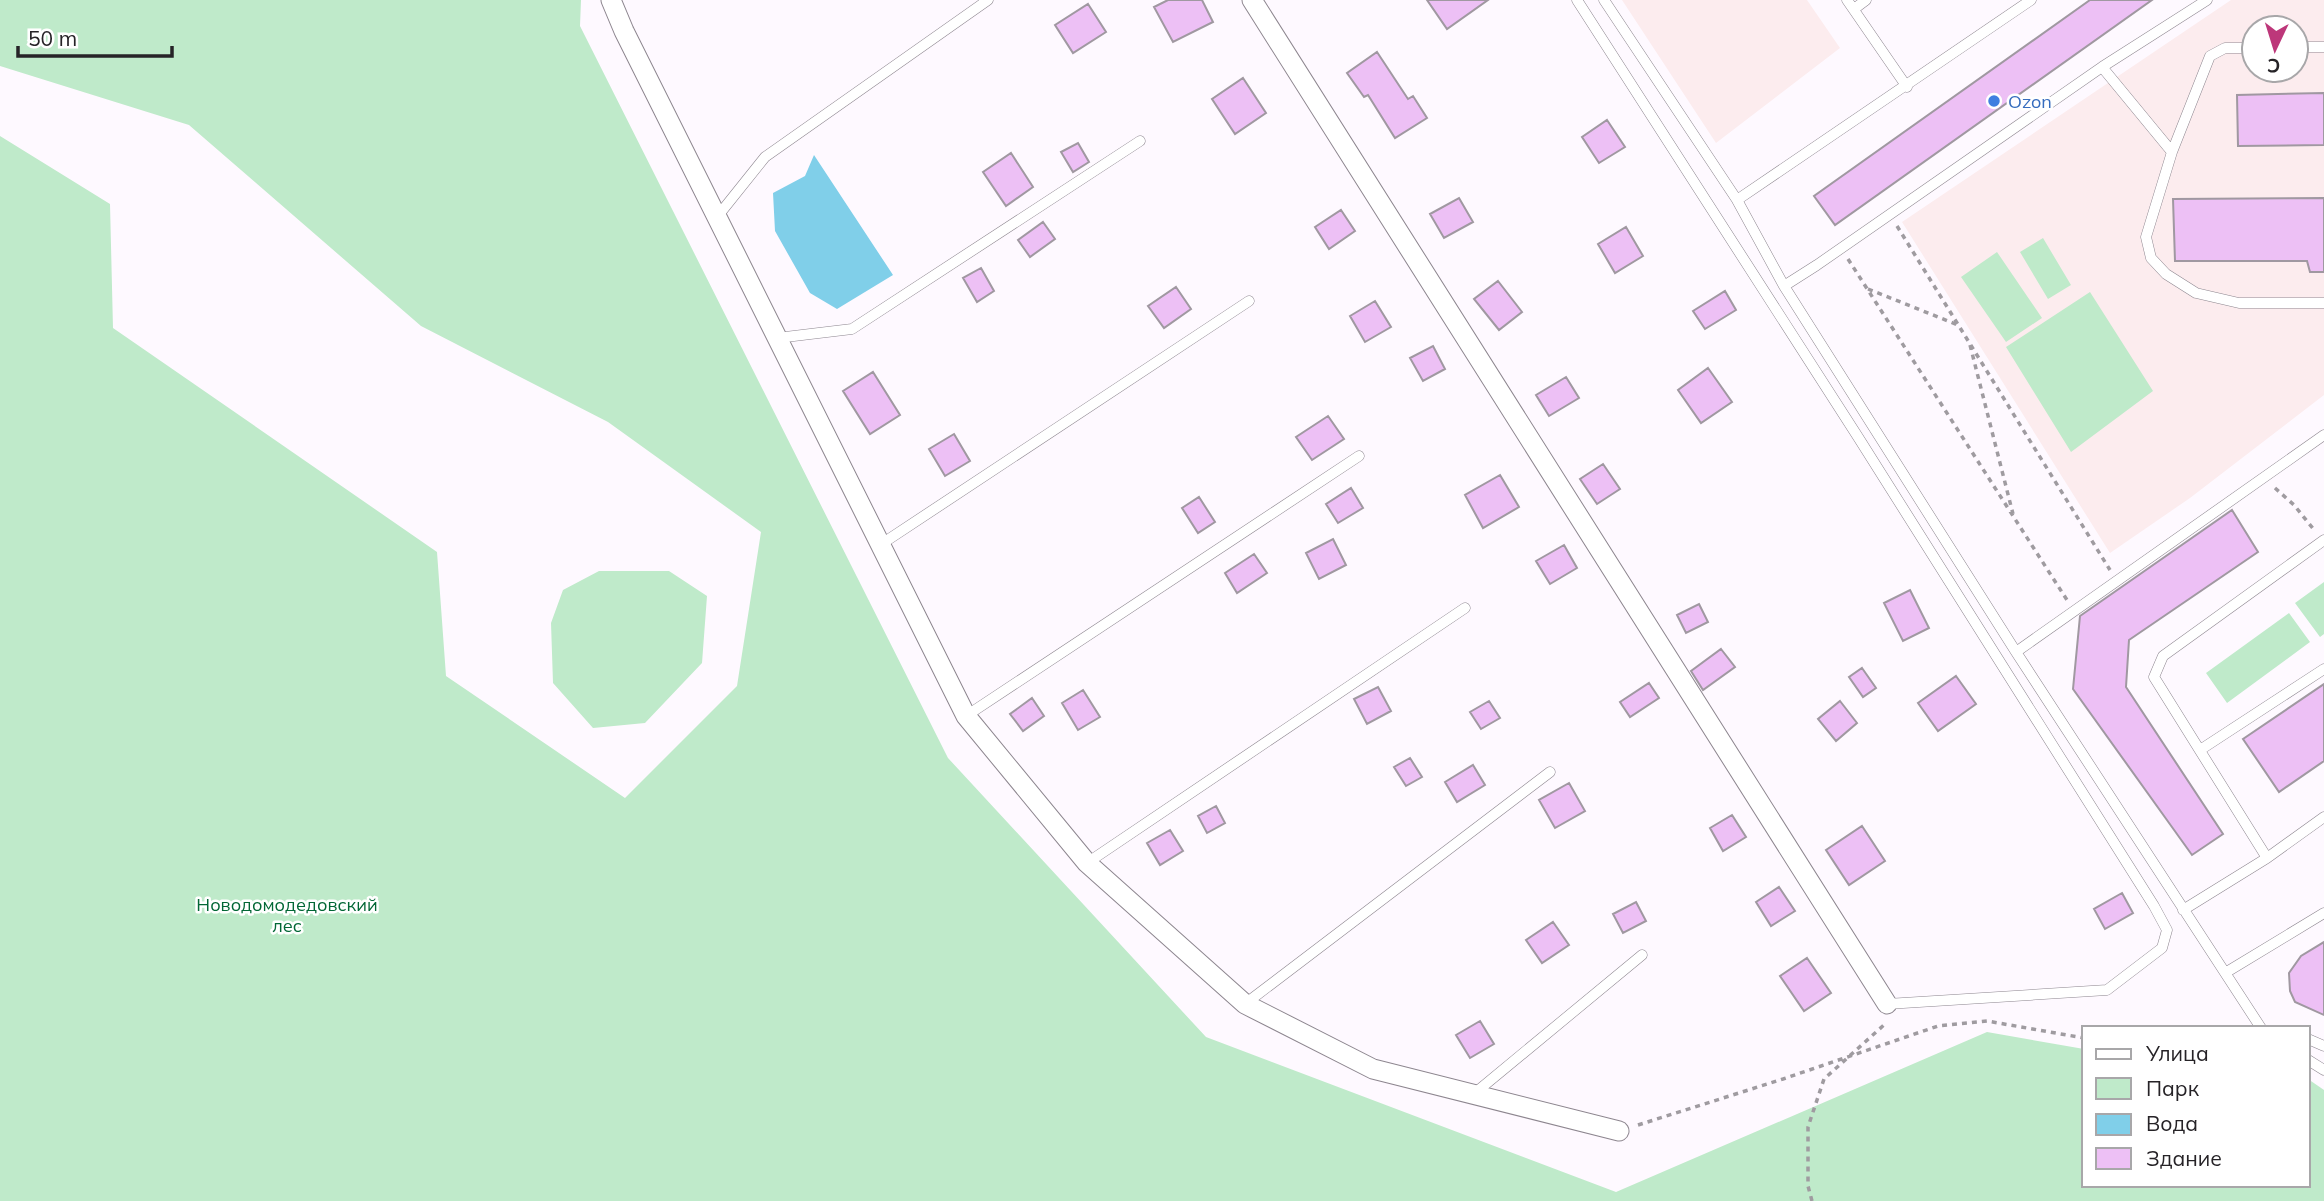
<svg xmlns="http://www.w3.org/2000/svg" width="2324" height="1201" viewBox="0 0 2324 1201" font-family="Mulish,sans-serif">
<rect width="100%" height="100%" fill="#fef9ff"/>
<!-- education -->
<path fill="#fcecee" fill-rule="evenodd" d="M 1622,0 L 1807,0 L 1840,48 L 1716,143 Z
M 2231,0 L 2324,0 L 2324,395 L 2190,498 L 2110,553 L 1902,222 ZM 2254,28 L 2296,28 L 2296,70 L 2254,70 Z"/>
<!-- green -->
<path fill="#bfeaca" d="M 0,0 L 581,0 L 580,26 L 948,758 L 1206,1037 L 1616,1192 L 1987,1032 L 2084,1049 L 2084,1185 L 2308,1185 L 2308,1079 L 2324,1090 L 2324,1201 L 0,1201 L 0,136 L 110,204 L 113,328 L 437,552 L 446,676 L 625,798 L 737,686 L 761,532 L 608,422 L 421,326 L 189,125 L 0,66 Z
M 2043,238 L 2071,285 L 2048,299 L 2020,252 Z
M 1997,252 L 2042,318 L 2006,342 L 1961,277 Z
M 2090,292 L 2153,391 L 2071,452 L 2006,347 Z
M 599,571 L 669,571 L 707,596 L 702,663 L 645,723 L 593,728 L 553,683 L 551,623 L 563,590 Z
M 2324,582 L 2324,634 L 2320,637 L 2295,603 Z
M 2289,613 L 2310,642 L 2227,703 L 2206,673 Z"/>
<!-- water -->
<path fill="#80cfe9" d="M 814,155 L 893,275 L 837,309 L 810,293 L 775,231 L 773,193 L 805,176 Z"/>
<!-- building -->
<path fill="#edc0f5" stroke="#a098a1" stroke-width="2" d="M 1168,0 L 1202,0 L 1213,22 L 1173,42 L 1154,7 Z
M 1427,0 L 1488,0 L 1447,29 Z
M 2090,0 L 2152,0 L 1835,225 L 1814,196 Z
M 1088,4 L 1106,32 L 1073,53 L 1055,25 Z
M 1377,52 L 1408,99 L 1413,96 L 1427,118 L 1395,138 L 1368,95 L 1364,97 L 1347,73 Z
M 1243,78 L 1266,113 L 1235,134 L 1212,99 Z
M 2324,93 L 2324,145 L 2238,146 L 2237,95 Z
M 1607,120 L 1625,147 L 1599,163 L 1582,137 Z
M 1078,143 L 1089,162 L 1073,172 L 1061,152 Z
M 1011,153 L 1033,187 L 1006,206 L 983,172 Z
M 1459,198 L 1473,222 L 1444,238 L 1430,214 Z
M 2324,198 L 2324,272 L 2310,272 L 2307,261 L 2175,261 L 2173,199 Z
M 1341,210 L 1355,231 L 1329,249 L 1315,227 Z
M 1043,222 L 1055,239 L 1030,257 L 1018,240 Z
M 1626,227 L 1643,256 L 1615,273 L 1598,244 Z
M 981,268 L 994,291 L 977,302 L 963,278 Z
M 1498,281 L 1522,312 L 1499,330 L 1474,299 Z
M 1176,287 L 1191,309 L 1164,328 L 1148,306 Z
M 1725,291 L 1736,310 L 1705,329 L 1693,311 Z
M 1375,301 L 1391,327 L 1365,342 L 1350,316 Z
M 1433,346 L 1445,369 L 1423,381 L 1410,358 Z
M 1708,368 L 1732,402 L 1701,423 L 1678,390 Z
M 873,372 L 900,415 L 870,434 L 843,391 Z
M 1566,377 L 1579,398 L 1549,416 L 1536,395 Z
M 1328,416 L 1344,439 L 1312,460 L 1296,437 Z
M 954,434 L 970,461 L 945,476 L 929,449 Z
M 1603,464 L 1620,489 L 1597,504 L 1580,479 Z
M 1500,475 L 1519,507 L 1483,528 L 1465,495 Z
M 1351,488 L 1363,508 L 1338,523 L 1326,504 Z
M 1199,497 L 1215,522 L 1198,533 L 1182,508 Z
M 2232,510 L 2258,552 L 2129,640 L 2126,687 L 2223,834 L 2192,855 L 2073,689 L 2080,616 Z
M 1333,539 L 1346,565 L 1319,579 L 1306,553 Z
M 1564,545 L 1577,568 L 1550,584 L 1536,561 Z
M 1254,554 L 1267,573 L 1237,593 L 1225,573 Z
M 1910,590 L 1929,628 L 1903,641 L 1884,603 Z
M 1699,604 L 1708,622 L 1686,633 L 1677,615 Z
M 1721,649 L 1735,667 L 1703,690 L 1691,671 Z
M 1862,668 L 1876,688 L 1863,697 L 1849,677 Z
M 1956,676 L 1976,704 L 1938,731 L 1918,703 Z
M 1649,683 L 1659,698 L 1630,717 L 1620,702 Z
M 2324,684 L 2324,761 L 2279,792 L 2243,739 Z
M 1378,687 L 1391,711 L 1367,724 L 1354,699 Z
M 1083,690 L 1100,717 L 1078,730 L 1062,703 Z
M 1032,698 L 1044,716 L 1023,731 L 1010,714 Z
M 1489,701 L 1500,718 L 1481,729 L 1470,712 Z
M 1840,701 L 1857,723 L 1836,741 L 1818,719 Z
M 1410,758 L 1422,777 L 1406,786 L 1394,767 Z
M 1473,765 L 1485,785 L 1457,802 L 1445,782 Z
M 1569,783 L 1585,811 L 1555,828 L 1539,800 Z
M 1216,806 L 1225,823 L 1207,833 L 1198,816 Z
M 1732,815 L 1746,837 L 1723,851 L 1710,828 Z
M 1862,826 L 1885,861 L 1849,885 L 1826,850 Z
M 1170,830 L 1183,851 L 1160,865 L 1147,843 Z
M 1779,887 L 1795,911 L 1771,926 L 1756,902 Z
M 2122,893 L 2133,913 L 2105,929 L 2094,909 Z
M 1636,902 L 1646,921 L 1623,933 L 1613,914 Z
M 1553,922 L 1569,945 L 1542,963 L 1526,940 Z
M 2324,942 L 2324,1015 L 2295,1002 L 2290,991 L 2289,973 L 2301,956 Z
M 1807,958 L 1831,993 L 1804,1011 L 1780,976 Z
M 1480,1021 L 1494,1044 L 1470,1058 L 1456,1035 Z"/>
<g fill="none" stroke-linecap="round" stroke-linejoin="round">
<!-- service casing -->
<g stroke="#8d868f" stroke-width="11">
<path id="service" d="M 1577,0 L 1858,437 L 2154,906 L 2167,930 L 2162,948 L 2107,990 L 1887,1004
M 1604,0 L 1737,200 L 1784,286 L 2016,652 L 2261,1028
M 1847,0 L 1907,87
M 1854,9 L 1866,0
M 2296,47 L 2324,47
M 2254,48 L 2225,48 L 2210,56 L 2172,152 L 2146,237 L 2151,258 L 2166,274 L 2196,293 L 2239,303 L 2324,303
M 2102,67 L 2172,152
M 1737,200 L 2031,0
M 717,217 L 765,157 L 988,0
M 1784,286 L 1817,265 L 2102,67 L 2207,0
M 777,338 L 852,329 L 1140,141
M 880,545 L 1249,301
M 2016,652 L 2324,435
M 966,716 L 1359,456
M 2200,750 L 2324,669
M 2267,858 L 2324,817
M 1087,863 L 1465,608
M 2183,910 L 2267,858 L 2154,677 L 2163,656 L 2324,540
M 2225,973 L 2324,913
M 1245,1004 L 1550,772
M 2308,1039 L 2324,1046
M 2308,1060 L 2324,1070
M 1475,1093 L 1642,955"/>
</g>
<!-- minor casing -->
<g stroke="#8d868f" stroke-width="21">
<path id="minor" d="M 611,0 L 624,31 L 966,716 L 1087,863 L 1245,1004 L 1373,1069 L 1619,1131
M 1252,0 L 1887,1004"/>
</g>
<!-- path -->
<path stroke="#9f9ba0" stroke-width="3.5" stroke-dasharray="5 5" stroke-linecap="butt" d="M 1897,226 L 2110,570
M 1848,259 L 2067,600
M 1868,289 L 1958,325
M 1970,345 L 2013,514
M 2275,488 L 2294,505 L 2315,531
M 1638,1125 L 1783,1079 L 1938,1026 L 1987,1021 L 2084,1038
M 1812,1201 L 1808,1186 L 1808,1127 L 1824,1079 L 1885,1024"/>
<!-- service -->
<use href="#service" stroke="#fff" stroke-width="10"/>
<!-- minor -->
<use href="#minor" stroke="#fff" stroke-width="19"/>
</g>
<!-- markers -->
<circle fill="#3f7fe0" stroke="#fff" stroke-width="2.5" cx="1994" cy="101" r="7"/>
<g text-anchor="middle" dominant-baseline="central" stroke-width="5" stroke-linejoin="round" paint-order="stroke">
<!-- shop labels -->
<g font-size="18" fill="#366cbe" stroke="#fff" text-anchor="start">
<text x="2008" y="101">Ozon</text>
</g>
<!-- park labels -->
<g font-size="18" fill="#026735" stroke="#fff">
<text x="287" y="904">Новодомодедовский<tspan x="287" dy="21">лес</tspan></text>
</g>
</g>
<!-- legend -->
<rect x="2082" y="1026" width="228" height="161" fill="#ffffff" stroke="#a8a7a9" stroke-width="2"/>
<rect x="2096" y="1049" width="35" height="10" fill="#ffffff" stroke="#a8a7a9" stroke-width="2"/>
<text x="2146" y="1061" font-size="21" fill="#262327">Улица</text>
<rect x="2096" y="1078" width="35" height="21" fill="#bfeaca" stroke="#a8a7a9" stroke-width="2"/>
<text x="2146" y="1096" font-size="21" fill="#262327">Парк</text>
<rect x="2096" y="1114" width="35" height="21" fill="#80cfe9" stroke="#a8a7a9" stroke-width="2"/>
<text x="2146" y="1131" font-size="21" fill="#262327">Вода</text>
<rect x="2096" y="1148" width="35" height="21" fill="#edc0f5" stroke="#a8a7a9" stroke-width="2"/>
<text x="2146" y="1166" font-size="21" fill="#262327">Здание</text>
<!-- north arrow -->
<g transform="translate(2275 49) rotate(184)"><circle r="33" fill="#ffffff" stroke="#a8a7a9" stroke-width="2"/>
<path d="M0-5L12 26L0 18L-12 26Z" fill="#bd377a"/>
<text y="-10" font-size="19" font-weight="bold" text-anchor="middle" fill="#262327">С</text>
</g>
<!-- scale -->
<path d="M18 46v10h154v-10" fill="none" stroke="#262327" stroke-width="3.5"/>
<text x="28" y="46" font-size="21" fill="#262327" stroke="#ffffff" stroke-width="5" paint-order="stroke">50 m</text>
</svg>
